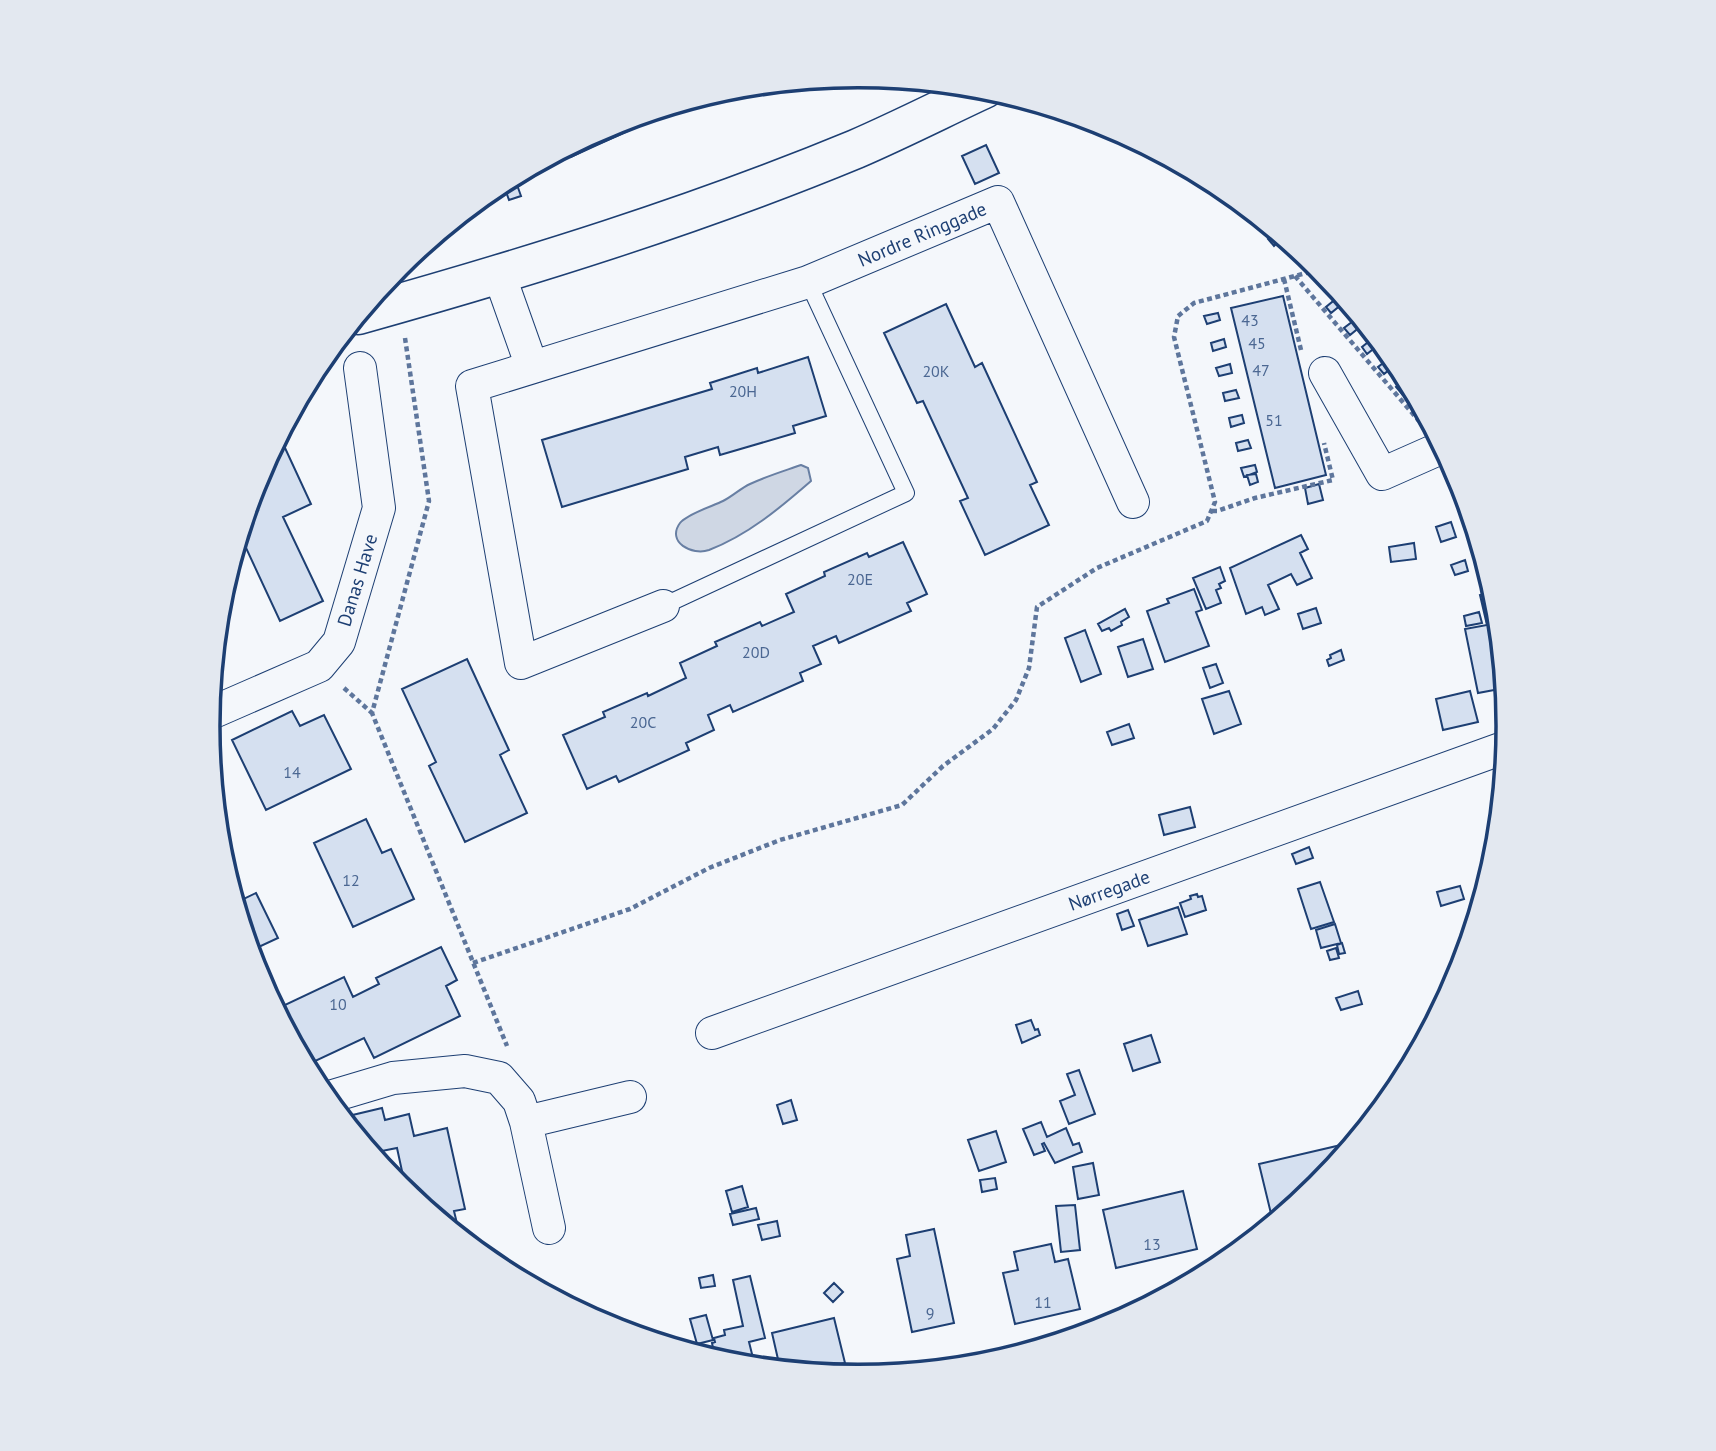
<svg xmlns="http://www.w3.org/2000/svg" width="1716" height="1451" viewBox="0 0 1716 1451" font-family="'PT Sans',sans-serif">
<rect width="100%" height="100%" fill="#f4f7fb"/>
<!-- water -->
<path fill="#cfd7e4" stroke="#687fa3" stroke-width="2" d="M 801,465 L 808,468 L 811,481 C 780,508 748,535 709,550 C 692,556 666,542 680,523 C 687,514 713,506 723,501 C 733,496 741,488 750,484 C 767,476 784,471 801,465 Z"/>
<!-- building -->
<path fill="#d5e0f0" stroke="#1d3f73" stroke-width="2" d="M 702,97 L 571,157 L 567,147 L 610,125 Z
M 986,145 L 999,173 L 975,184 L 962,156 Z
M 516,182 L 521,196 L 509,200 L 504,186 Z
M 1256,215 L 1263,220 L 1257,226 L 1251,220 Z
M 1277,232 L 1283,237 L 1274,246 L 1268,239 Z
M 1283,296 L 1326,475 L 1275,488 L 1231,308 Z
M 1337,298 L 1342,304 L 1331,313 L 1326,307 Z
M 946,304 L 975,367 L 982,363 L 1037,482 L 1030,485 L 1049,525 L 985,555 L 960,501 L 968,498 L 923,401 L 917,403 L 884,333 Z
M 1218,313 L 1220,320 L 1207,324 L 1204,316 Z
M 1356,319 L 1361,326 L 1350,335 L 1344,328 Z
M 1224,339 L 1226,347 L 1213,351 L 1211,343 Z
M 1372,339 L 1377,346 L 1367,354 L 1362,347 Z
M 808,357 L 826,416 L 793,426 L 795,433 L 720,455 L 718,447 L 685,457 L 688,469 L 562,507 L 542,440 L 712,389 L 710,383 L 757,368 L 758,373 Z
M 1390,358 L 1395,365 L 1384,374 L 1378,367 Z
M 1230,364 L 1232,373 L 1219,376 L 1216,368 Z
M 1406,379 L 1411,386 L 1402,394 L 1396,387 Z
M 1236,390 L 1239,398 L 1225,401 L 1223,393 Z
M 1418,401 L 1422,409 L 1417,413 L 1412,407 Z
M 1242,415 L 1244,423 L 1231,427 L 1229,418 Z
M 279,435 L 311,504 L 283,517 L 323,601 L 280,621 L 240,535 L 245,516 L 258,510 L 251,496 L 257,476 Z
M 1248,440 L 1251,448 L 1238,451 L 1236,443 Z
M 1255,465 L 1257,472 L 1244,477 L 1241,468 Z
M 1256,474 L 1258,482 L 1250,485 L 1247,475 Z
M 1319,484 L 1323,500 L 1308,504 L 1305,488 Z
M 1451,522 L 1456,537 L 1441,542 L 1436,527 Z
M 1301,535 L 1308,549 L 1300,553 L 1312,578 L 1297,585 L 1291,574 L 1268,585 L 1279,609 L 1265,615 L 1262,607 L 1246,614 L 1230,568 Z
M 903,542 L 927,594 L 907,603 L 911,611 L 839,643 L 836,636 L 813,646 L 821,664 L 800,673 L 803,681 L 733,712 L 730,705 L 708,715 L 714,730 L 686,743 L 689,750 L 619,782 L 616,776 L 587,789 L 563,735 L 605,717 L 603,712 L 647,693 L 648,696 L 686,678 L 680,663 L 717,646 L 715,642 L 760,622 L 762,626 L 794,612 L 786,594 L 825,576 L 824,572 L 867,553 L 869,557 Z
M 1414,543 L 1416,559 L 1391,562 L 1389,547 Z
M 1465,560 L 1468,571 L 1455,575 L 1451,565 Z
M 1220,567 L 1225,581 L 1219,584 L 1221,588 L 1216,590 L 1221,603 L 1206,609 L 1193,578 Z
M 1194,589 L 1202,610 L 1196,612 L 1209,646 L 1165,662 L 1147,611 L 1169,603 L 1167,599 Z
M 1494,593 L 1505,688 L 1478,693 L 1465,629 L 1487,625 L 1480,595 Z
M 1316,608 L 1321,623 L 1303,629 L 1298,614 Z
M 1125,609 L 1129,617 L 1121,622 L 1122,625 L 1111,631 L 1109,628 L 1102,631 L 1098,624 Z
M 1479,612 L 1482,623 L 1466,626 L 1464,616 Z
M 1085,630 L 1101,674 L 1081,682 L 1065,638 Z
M 1143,639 L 1153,669 L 1128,677 L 1118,647 Z
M 1341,650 L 1344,660 L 1329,666 L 1327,660 L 1331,658 L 1330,655 Z
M 467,659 L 509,750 L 500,755 L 527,813 L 465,842 L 429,766 L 436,762 L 402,689 Z
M 1216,664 L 1223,683 L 1210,688 L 1203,668 Z
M 1229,691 L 1241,724 L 1214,734 L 1202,699 Z
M 1470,691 L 1478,722 L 1443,730 L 1436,699 Z
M 292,711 L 300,726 L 324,715 L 351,769 L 266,810 L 232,740 Z
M 1129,724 L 1134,738 L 1112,745 L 1107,732 Z
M 1190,807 L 1195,827 L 1164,835 L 1159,815 Z
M 366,819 L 382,853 L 391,849 L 414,899 L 353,927 L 314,843 Z
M 1309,847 L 1313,858 L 1296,864 L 1292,854 Z
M 1320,882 L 1334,922 L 1311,929 L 1298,889 Z
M 1460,886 L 1464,899 L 1441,906 L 1437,892 Z
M 256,893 L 278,938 L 250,951 L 235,903 Z
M 1197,894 L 1198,897 L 1202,896 L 1206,910 L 1185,917 L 1180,903 L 1191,899 L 1190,896 Z
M 1178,907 L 1187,934 L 1148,946 L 1139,920 Z
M 1128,910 L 1134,926 L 1122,930 L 1117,914 Z
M 1335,924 L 1341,943 L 1321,948 L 1316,930 Z
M 1342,943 L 1345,953 L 1339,954 L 1337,945 Z
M 441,947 L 457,980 L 446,986 L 460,1016 L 374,1058 L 364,1038 L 311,1063 L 299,1037 L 293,1040 L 265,989 L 273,985 L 283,1006 L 344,977 L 353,997 L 379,984 L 376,978 Z
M 1336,948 L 1339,958 L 1330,960 L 1327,951 Z
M 1358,991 L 1362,1004 L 1341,1010 L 1336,998 Z
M 1031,1020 L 1035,1030 L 1038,1029 L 1040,1035 L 1022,1043 L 1016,1025 Z
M 1151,1035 L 1160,1062 L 1133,1071 L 1124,1044 Z
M 1079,1070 L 1095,1114 L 1069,1124 L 1060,1101 L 1075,1095 L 1067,1074 Z
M 791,1100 L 797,1120 L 783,1124 L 777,1105 Z
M 382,1108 L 385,1120 L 409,1114 L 414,1136 L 447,1128 L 465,1209 L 454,1211 L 460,1236 L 412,1197 L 409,1184 L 405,1185 L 397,1148 L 372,1153 L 345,1121 L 344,1117 Z
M 1041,1122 L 1047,1137 L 1066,1128 L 1073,1145 L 1079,1143 L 1082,1152 L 1055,1163 L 1044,1143 L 1042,1144 L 1045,1151 L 1034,1155 L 1023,1129 Z
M 996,1131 L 1006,1162 L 979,1171 L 968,1140 Z
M 1354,1142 L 1318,1186 L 1273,1222 L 1259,1164 Z
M 1093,1163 L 1099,1195 L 1078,1199 L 1073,1167 Z
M 995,1178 L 997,1189 L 982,1192 L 980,1180 Z
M 742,1186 L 748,1207 L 732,1212 L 726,1191 Z
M 1183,1191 L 1197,1249 L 1116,1268 L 1103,1210 Z
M 1075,1205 L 1080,1250 L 1061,1252 L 1056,1206 Z
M 756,1208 L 759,1219 L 733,1225 L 730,1214 Z
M 777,1221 L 780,1236 L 762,1240 L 758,1225 Z
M 934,1229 L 954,1323 L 912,1332 L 897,1259 L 910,1256 L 906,1235 Z
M 1051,1244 L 1055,1262 L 1068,1259 L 1080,1309 L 1015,1324 L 1003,1273 L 1018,1270 L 1014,1252 Z
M 713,1275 L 715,1286 L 701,1288 L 699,1278 Z
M 750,1276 L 765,1338 L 749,1342 L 755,1366 L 731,1363 L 707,1356 L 706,1349 L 713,1348 L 712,1343 L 715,1342 L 714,1338 L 725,1335 L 724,1330 L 743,1326 L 733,1280 Z
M 834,1283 L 843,1292 L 833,1302 L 824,1293 Z
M 706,1315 L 713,1340 L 697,1344 L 690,1319 Z
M 834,1318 L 845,1363 L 813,1371 L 780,1368 L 772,1333 Z"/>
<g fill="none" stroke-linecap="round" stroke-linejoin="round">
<!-- service casing -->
<g stroke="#1d3f73" stroke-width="18">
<path id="service" d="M 663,606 L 906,493 L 808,282"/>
</g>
<!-- minor casing -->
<g stroke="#1d3f73" stroke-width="34">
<path id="minor" d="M 499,274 L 532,367
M 1325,373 L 1382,474 L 1443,447
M 663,606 L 521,663 L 472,386 L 808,282 L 998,202 L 1133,502
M 209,714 L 319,666 L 339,642 L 379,508 L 360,368
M 712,1033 L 1506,747
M 326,1098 L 393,1078 L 465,1071 L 499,1078 L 519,1101 L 526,1122 L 549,1228
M 526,1122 L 630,1097"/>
</g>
<!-- tertiary casing -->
<g stroke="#1d3f73" stroke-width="41">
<path id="tertiary" d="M 358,315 C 526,268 694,216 856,149 C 900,130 943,108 986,88"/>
</g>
<!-- path -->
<path stroke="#5e769c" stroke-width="4.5" stroke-dasharray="5 3.5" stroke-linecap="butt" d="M 1295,276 L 1419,421
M 1284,279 L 1301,350
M 405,338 L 429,501 L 372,713 L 507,1046
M 1212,511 L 1217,511 L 1255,498 L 1333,480 L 1324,443
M 344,688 L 372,713
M 473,963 L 630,909 L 709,868 L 780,840 L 902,805 L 943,766 L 993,729 L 1016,700 L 1029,668 L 1037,607 L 1097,568 L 1207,521 L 1215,502 L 1174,337 L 1178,316 L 1194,303 L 1321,269"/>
<!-- service -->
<use href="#service" stroke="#f4f7fb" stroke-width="16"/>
<!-- minor -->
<use href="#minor" stroke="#f4f7fb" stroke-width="32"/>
<!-- tertiary -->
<use href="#tertiary" stroke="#f4f7fb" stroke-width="38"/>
</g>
<g text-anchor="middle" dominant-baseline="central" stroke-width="5" stroke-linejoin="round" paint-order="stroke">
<!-- number labels -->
<g font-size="16" fill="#4b6792">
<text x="1250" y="320">43</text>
<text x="1257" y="343">45</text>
<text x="1261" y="370">47</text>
<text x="936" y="371">20K</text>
<text x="743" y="391">20H</text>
<text x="1274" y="420">51</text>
<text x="860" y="579">20E</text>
<text x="756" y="652">20D</text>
<text x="643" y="722">20C</text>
<text x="292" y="772">14</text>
<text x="351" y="880">12</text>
<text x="338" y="1004">10</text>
<text x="1152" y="1244">13</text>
<text x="1043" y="1302">11</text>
<text x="930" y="1313">9</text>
</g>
<!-- street labels -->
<g font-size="19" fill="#1d3f73" stroke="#f4f7fb">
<text transform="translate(922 234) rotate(-23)">Nordre Ringgade</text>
<text transform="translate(357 580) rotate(-73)">Danas Have</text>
<text transform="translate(1109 890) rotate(-20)">Nørregade</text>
</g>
</g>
<!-- crop -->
<path d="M0 0H1716V1451H0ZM220 726a638 638 0 1 1 1276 0a638 638 0 1 1-1276 0Z" fill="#e3e8f0" fill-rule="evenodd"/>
<path fill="none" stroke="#1d3f73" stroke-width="3.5" d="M220 726a638 638 0 1 1 1276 0a638 638 0 1 1-1276 0Z"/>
</svg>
